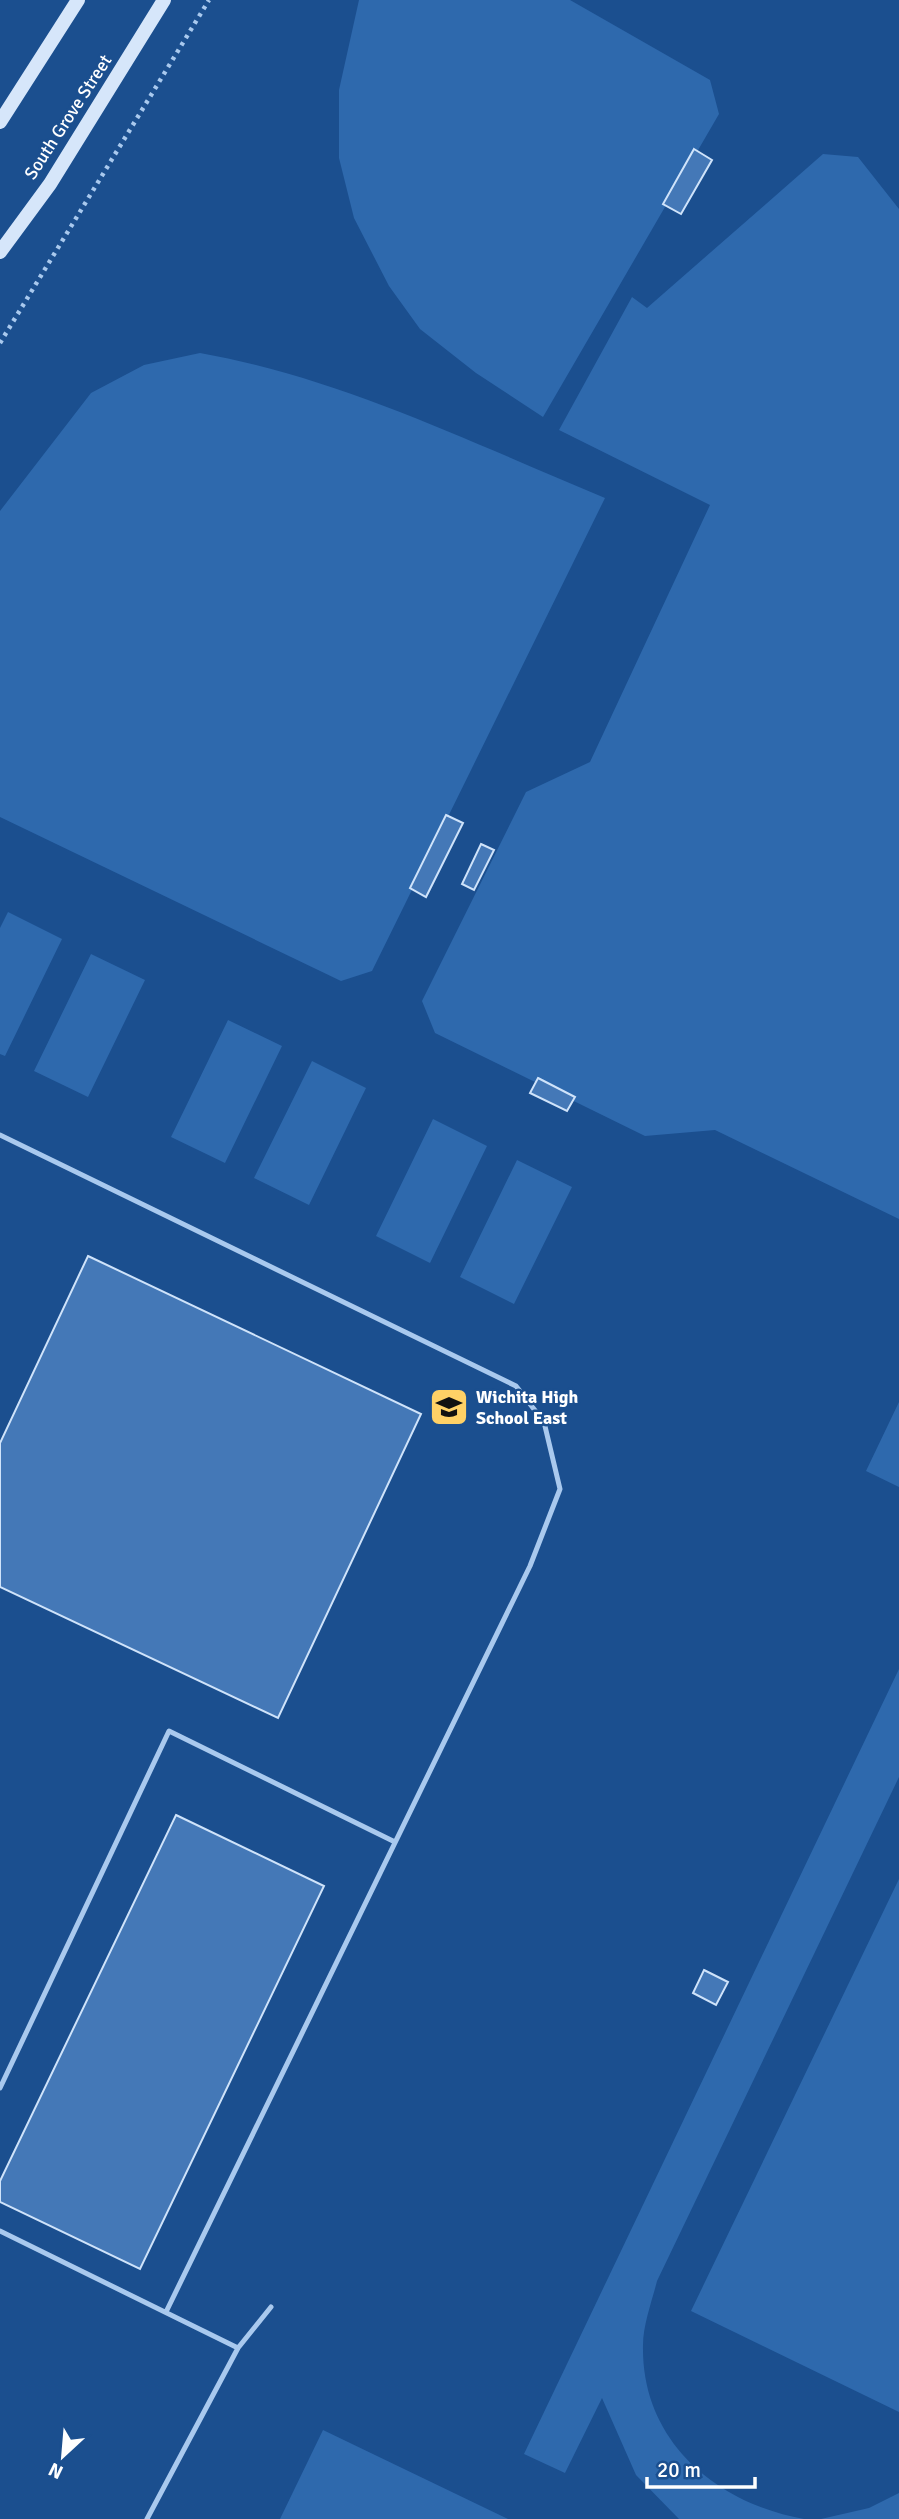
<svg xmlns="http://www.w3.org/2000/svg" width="899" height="2519" viewBox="0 0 899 2519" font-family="Signika,sans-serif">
<rect width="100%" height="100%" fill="#1b4f8f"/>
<!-- green -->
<path fill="#2e69ad" d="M 359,0 L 570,0 L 710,80 L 719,114 L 543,417 L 476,373 L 420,329 L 389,286 L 354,218 L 339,158 L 339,90 Z
M 823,154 L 858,157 L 899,209 L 899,1219 L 715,1130 L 645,1136 L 435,1033 L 422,1001 L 526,792 L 590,762 L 710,505 L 559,430 L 632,297 L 647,308 Z
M 200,353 C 341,378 472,443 605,498 L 372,971 L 341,981 L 0,817 L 0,511 L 91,393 L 144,365 Z
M 8,912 L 62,939 L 5,1056 L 0,1054 L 0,928 Z
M 91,954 L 145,980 L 88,1097 L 34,1071 Z
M 228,1020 L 282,1046 L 225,1163 L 171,1137 Z
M 312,1061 L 366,1088 L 309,1205 L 254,1178 Z
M 433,1119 L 487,1146 L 430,1263 L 376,1236 Z
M 517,1160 L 572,1187 L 514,1304 L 460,1277 Z
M 899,1402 L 899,1487 L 866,1471 Z
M 899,1669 L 899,1777 L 657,2281 C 652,2301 643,2325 643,2345 C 641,2441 716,2503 804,2519 L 679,2519 L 636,2475 L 602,2398 L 565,2473 L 524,2454 Z
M 899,1879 L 899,2412 L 691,2311 Z
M 323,2430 L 508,2519 L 280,2519 Z
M 899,2493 L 899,2519 L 821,2519 L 869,2508 Z"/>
<!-- building -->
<path fill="#4478b7" stroke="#cfe3fa" stroke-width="2" d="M 694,149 L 712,160 L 681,214 L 663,204 Z
M 446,815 L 463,823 L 426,897 L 410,888 Z
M 481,844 L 494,850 L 474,890 L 462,884 Z
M 538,1078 L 575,1097 L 567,1111 L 530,1093 Z
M 88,1256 L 421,1414 L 278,1718 L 0,1587 L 0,1443 Z
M 176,1815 L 324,1886 L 140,2269 L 0,2202 L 0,2181 Z
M 704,1970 L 728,1982 L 716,2005 L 693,1993 Z"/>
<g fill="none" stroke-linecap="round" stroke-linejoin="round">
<!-- path -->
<path stroke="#a9c9ee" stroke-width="4.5" stroke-dasharray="3.5 5" stroke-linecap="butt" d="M 0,343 L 209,0"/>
<!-- lane -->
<path stroke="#a9c9ee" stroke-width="5" d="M 0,1135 L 516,1386 L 544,1422 L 560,1489 L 530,1566 L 166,2312
M 0,2088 L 169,1731 L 395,1842
M 0,2231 L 238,2348
M 147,2519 L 238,2348 L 271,2307"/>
<!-- secondary -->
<path stroke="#d6e6fa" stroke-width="14" d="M 0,122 L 78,0
M 0,252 L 50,184 L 164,0"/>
</g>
<!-- icons -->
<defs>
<g id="school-square" transform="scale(2.0125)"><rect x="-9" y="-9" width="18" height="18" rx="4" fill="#ffd166" stroke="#1b4f8f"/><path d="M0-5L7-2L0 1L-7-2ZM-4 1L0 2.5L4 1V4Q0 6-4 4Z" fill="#111"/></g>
</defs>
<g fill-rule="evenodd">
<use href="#school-square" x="449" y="1407"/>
</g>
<g text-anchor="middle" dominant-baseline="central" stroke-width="5" stroke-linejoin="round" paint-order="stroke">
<!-- street labels -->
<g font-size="18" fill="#fff" stroke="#1b4f8f">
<text transform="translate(68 117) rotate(-57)">South Grove Street</text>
</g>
<!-- poi labels -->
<g font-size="18" font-weight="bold" fill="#fff" stroke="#1b4f8f" text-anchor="start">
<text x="476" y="1397">Wichita High<tspan x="476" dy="21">School East</tspan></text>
</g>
</g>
<!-- north arrow -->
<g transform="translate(63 2456) rotate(206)" stroke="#1b4f8f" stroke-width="5" paint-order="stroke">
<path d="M0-5L12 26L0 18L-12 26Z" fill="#ffffff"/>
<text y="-10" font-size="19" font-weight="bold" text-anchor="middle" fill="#ffffff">N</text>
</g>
<!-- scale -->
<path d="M647 2477v10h108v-10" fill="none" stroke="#ffffff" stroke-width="3.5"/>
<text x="657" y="2477" font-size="21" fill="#ffffff" stroke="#1b4f8f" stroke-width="5" paint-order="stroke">20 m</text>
</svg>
